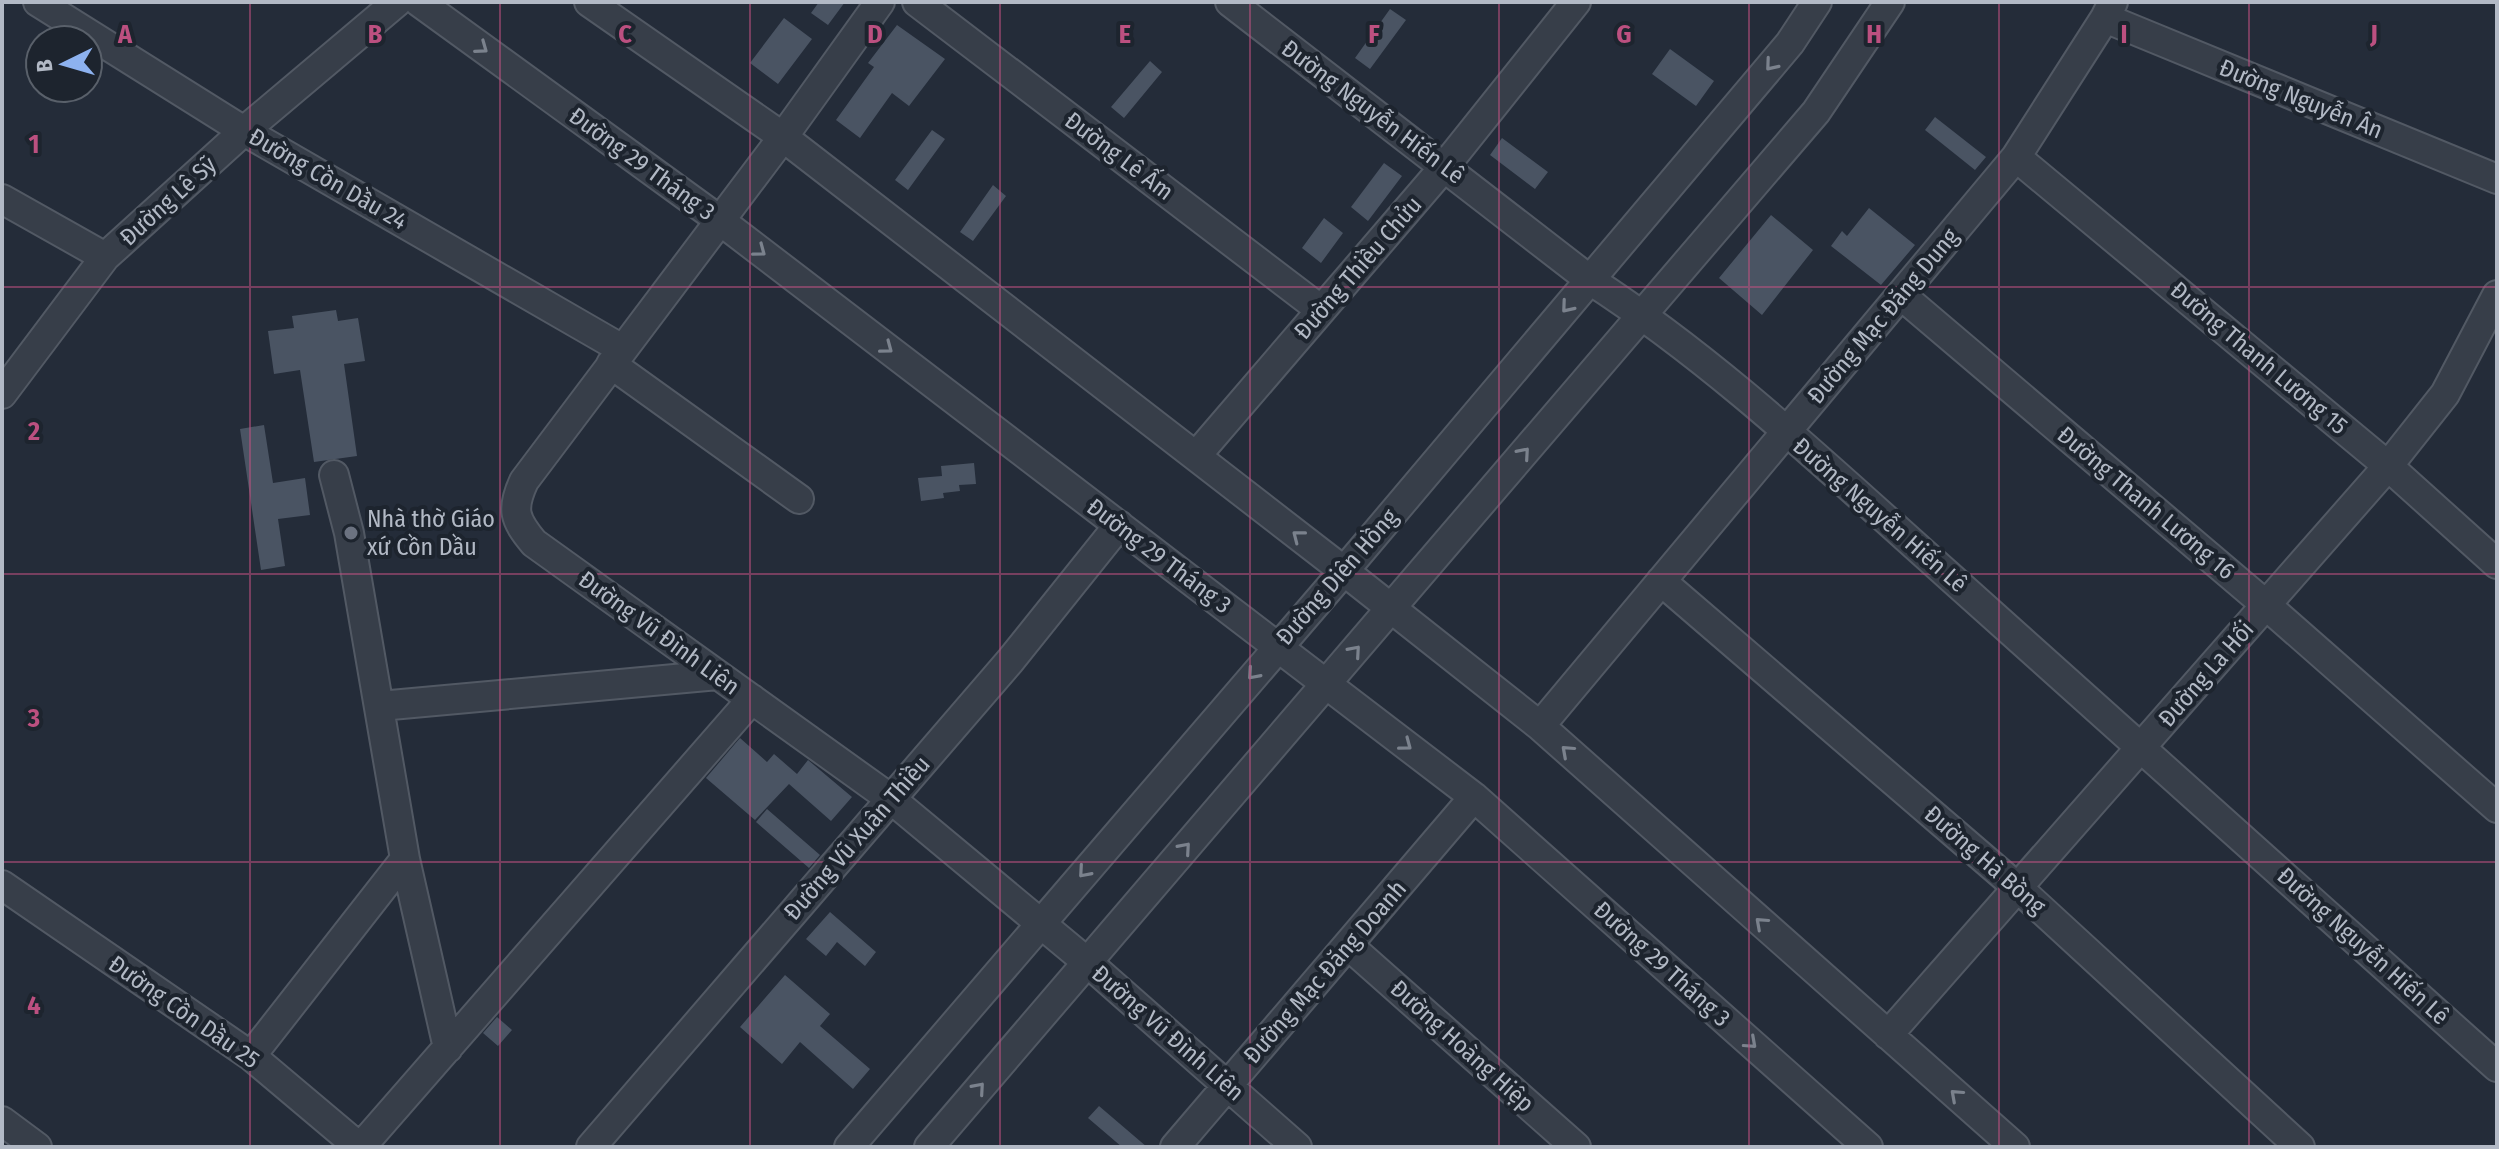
<svg xmlns="http://www.w3.org/2000/svg" width="2499" height="1149" viewBox="0 0 2499 1149" font-family="'Fira Sans Condensed',sans-serif">
<rect width="100%" height="100%" fill="#242c39"/>
<!-- building -->
<path fill="#4a5463" d="M 819,2 L 845,2 L 828,25 L 811,13 Z
M 1390,9 L 1406,20 L 1370,69 L 1355,58 Z
M 784,18 L 812,39 L 778,84 L 750,63 Z
M 897,25 L 945,59 L 909,106 L 892,93 L 860,138 L 836,120 L 874,67 L 868,63 Z
M 1670,49 L 1714,81 L 1696,106 L 1652,74 Z
M 1150,61 L 1162,72 L 1124,118 L 1111,107 Z
M 1935,117 L 1986,157 L 1975,170 L 1925,130 Z
M 932,130 L 945,139 L 908,190 L 895,180 Z
M 1502,138 L 1548,172 L 1535,189 L 1490,155 Z
M 1384,163 L 1402,176 L 1368,221 L 1351,207 Z
M 993,185 L 1006,196 L 973,241 L 960,232 Z
M 1869,208 L 1915,245 L 1881,285 L 1831,246 L 1842,231 L 1847,236 Z
M 1771,215 L 1813,250 L 1762,315 L 1719,278 Z
M 1324,218 L 1343,233 L 1321,263 L 1302,248 Z
M 336,310 L 338,321 L 358,318 L 365,361 L 344,364 L 357,456 L 314,462 L 300,370 L 274,374 L 268,331 L 294,328 L 292,316 Z
M 264,425 L 273,483 L 305,478 L 310,515 L 278,519 L 285,566 L 261,570 L 240,429 Z
M 974,463 L 976,484 L 959,485 L 960,491 L 943,493 L 944,498 L 921,501 L 918,478 L 942,476 L 941,466 Z
M 740,738 L 767,762 L 774,754 L 797,774 L 808,760 L 852,797 L 831,821 L 789,784 L 755,820 L 706,778 Z
M 767,809 L 820,855 L 809,868 L 756,822 Z
M 830,912 L 876,952 L 865,966 L 837,942 L 826,956 L 806,939 Z
M 785,975 L 830,1014 L 820,1026 L 870,1069 L 853,1089 L 800,1042 L 782,1064 L 740,1027 Z
M 497,1017 L 512,1030 L 498,1046 L 483,1033 Z
M 1099,1106 L 1147,1147 L 1122,1147 L 1088,1118 Z"/>
<g fill="none" stroke-linecap="round" stroke-linejoin="round">
<!-- minor casing -->
<g stroke="#525964" stroke-width="32">
<path id="minor" d="M 38,2 L 244,131 L 622,349
M 419,2 L 718,219 L 1474,797 L 1868,1147
M 589,2 L 783,137 L 1344,571 L 1540,726 L 2015,1147
M 880,2 L 783,137 L 524,481 C 511,509 514,519 534,543 L 891,799 L 1087,962 L 1297,1147
M 917,2 L 1321,310
M 1230,2 L 1590,280 C 1720,364 1833,473 1948,575 C 2132,738 2315,902 2497,1067
M 2105,18 L 2497,179
M 2016,157 L 2388,466 L 2497,564
M 2,199 L 105,257
M 1901,295 L 2266,605 L 2497,808
M 611,364 L 799,499
M 2,394 L 105,257 L 244,131 L 397,2
M 1196,456 L 1445,166 L 1576,2
M 334,475 L 349,533 L 405,859
M 1661,581 L 2018,888 L 2300,1147
M 380,706 L 718,675
M 1540,726 L 2016,157 L 2105,18 L 2113,2
M 2,885 L 251,1056 L 359,1147
M 1348,945 L 1576,1147
M 1888,1035 L 2388,466 L 2445,394 L 2497,295
M 251,1056 L 405,859 L 448,1048
M 2,1121 L 37,1147
M 364,1147 L 366,1141 L 752,699
M 591,1147 L 1010,661 L 1119,525
M 849,1147 L 1344,571 L 1790,43 L 1817,2
M 929,1147 L 1816,112 L 1890,2
M 1175,1147 L 1474,797"/>
</g>
<!-- minor -->
<use href="#minor" stroke="#373e49" stroke-width="28"/>
</g>
<!-- one-way arrows -->
<defs><path id="oneway-chevron" d="M-2-3.5L2.5 0L-2 3.5" fill="none" stroke-width="1.6" stroke-linecap="round" stroke-linejoin="round" transform="scale(2)"/></defs>
<g stroke="#7b828d">
<use href="#oneway-chevron" transform="translate(482 48) rotate(36)"/>
<use href="#oneway-chevron" transform="translate(1771 65) rotate(130)"/>
<use href="#oneway-chevron" transform="translate(760 251) rotate(37)"/>
<use href="#oneway-chevron" transform="translate(1567 307) rotate(130)"/>
<use href="#oneway-chevron" transform="translate(887 348) rotate(37)"/>
<use href="#oneway-chevron" transform="translate(1524 453) rotate(-49)"/>
<use href="#oneway-chevron" transform="translate(1298 536) rotate(-142)"/>
<use href="#oneway-chevron" transform="translate(1355 651) rotate(-49)"/>
<use href="#oneway-chevron" transform="translate(1253 674) rotate(131)"/>
<use href="#oneway-chevron" transform="translate(1406 745) rotate(37)"/>
<use href="#oneway-chevron" transform="translate(1567 751) rotate(-138)"/>
<use href="#oneway-chevron" transform="translate(1185 848) rotate(-49)"/>
<use href="#oneway-chevron" transform="translate(1084 872) rotate(131)"/>
<use href="#oneway-chevron" transform="translate(1761 923) rotate(-138)"/>
<use href="#oneway-chevron" transform="translate(1751 1043) rotate(42)"/>
<use href="#oneway-chevron" transform="translate(979 1088) rotate(-49)"/>
<use href="#oneway-chevron" transform="translate(1956 1095) rotate(-138)"/>
</g>
<!-- grid -->
<path fill="none" stroke="#bc5080" stroke-width="2" stroke-opacity="0.55" d="M 250,2 L 250,1147M 500,2 L 500,1147M 750,2 L 750,1147M 1000,2 L 1000,1147M 1250,2 L 1250,1147M 1499,2 L 1499,1147M 1749,2 L 1749,1147M 1999,2 L 1999,1147M 2249,2 L 2249,1147M 2,287 L 2497,287M 2,574 L 2497,574M 2,862 L 2497,862"/>
<!-- markers -->
<circle fill="#6b7280" stroke="#1d242e" stroke-width="3" cx="351" cy="533" r="8"/>
<g text-anchor="middle" dominant-baseline="central" stroke-width="8" stroke-linejoin="round" paint-order="stroke">
<!-- street labels -->
<g font-size="24" fill="#b2b9c5" stroke="#1d242e">
<text transform="translate(2301 99) rotate(22)">Đường Nguyễn Ân</text>
<text transform="translate(1373 112) rotate(37)">Đường Nguyễn Hiến Lê</text>
<text transform="translate(1119 156) rotate(37)">Đường Lê Ấm</text>
<text transform="translate(642 164) rotate(36)">Đường 29 Tháng 3</text>
<text transform="translate(328 179) rotate(30)">Đường Cồn Dầu 24</text>
<text transform="translate(168 201) rotate(-42)">Đường Lê Sỹ</text>
<text transform="translate(1358 268) rotate(-49)">Đường Thiều Chửu</text>
<text transform="translate(1883 316) rotate(-50)">Đường Mạc Đăng Dung</text>
<text transform="translate(2259 358) rotate(40)">Đường Thanh Lương 15</text>
<text transform="translate(2146 503) rotate(40)">Đường Thanh Lương 16</text>
<text transform="translate(1880 515) rotate(41)">Đường Nguyễn Hiến Lê</text>
<text transform="translate(1159 556) rotate(37)">Đường 29 Tháng 3</text>
<text transform="translate(1337 577) rotate(-49)">Đường Diên Hồng</text>
<text transform="translate(659 633) rotate(36)">Đường Vũ Đình Liên</text>
<text transform="translate(2206 674) rotate(-49)">Đường La Hối</text>
<text transform="translate(857 838) rotate(-49)">Đường Vũ Xuân Thiều</text>
<text transform="translate(1985 860) rotate(41)">Đường Hà Bồng</text>
<text transform="translate(2363 946) rotate(42)">Đường Nguyễn Hiến Lê</text>
<text transform="translate(1662 964) rotate(42)">Đường 29 Tháng 3</text>
<text transform="translate(1325 972) rotate(-49)">Đường Mạc Đăng Doanh</text>
<text transform="translate(184 1012) rotate(35)">Đường Cồn Dầu 25</text>
<text transform="translate(1168 1033) rotate(41)">Đường Vũ Đình Liên</text>
<text transform="translate(1462 1046) rotate(42)">Đường Hoàng Hiệp</text>
</g>
<!-- poi labels -->
<g font-size="24" fill="#b2b9c5" stroke="#1d242e" text-anchor="start">
<text x="367" y="519">Nhà thờ Giáo<tspan x="367" dy="28">xứ Cồn Dầu</tspan></text>
</g>
</g>
<g font-size="26" text-anchor="middle" font-weight="bold" fill="#bc5080" stroke="#1d242e" stroke-width="8" stroke-linejoin="round" paint-order="stroke">
<text x="125" y="43">A</text>
<text x="375" y="43">B</text>
<text x="625" y="43">C</text>
<text x="875" y="43">D</text>
<text x="1125" y="43">E</text>
<text x="1374" y="43">F</text>
<text x="1624" y="43">G</text>
<text x="1874" y="43">H</text>
<text x="2124" y="43">I</text>
<text x="2374" y="43">J</text>
<text x="34" y="153">1</text>
<text x="34" y="440">2</text>
<text x="34" y="727">3</text>
<text x="34" y="1014">4</text>
</g>
<!-- border -->
<rect width="2499" height="1149" fill="none" stroke="#b2b9c5" stroke-width="8"/>
<!-- north arrow -->
<g transform="translate(64 64) rotate(265)"><circle r="38" fill="#1d242e" stroke="#59606a" stroke-width="2"/>
<path d="M0-6L14 30L0 20L-14 30Z" fill="#8db2f0"/>
<text y="-12" font-size="22" font-weight="bold" text-anchor="middle" fill="#b2b9c5">B</text>
</g>
</svg>
